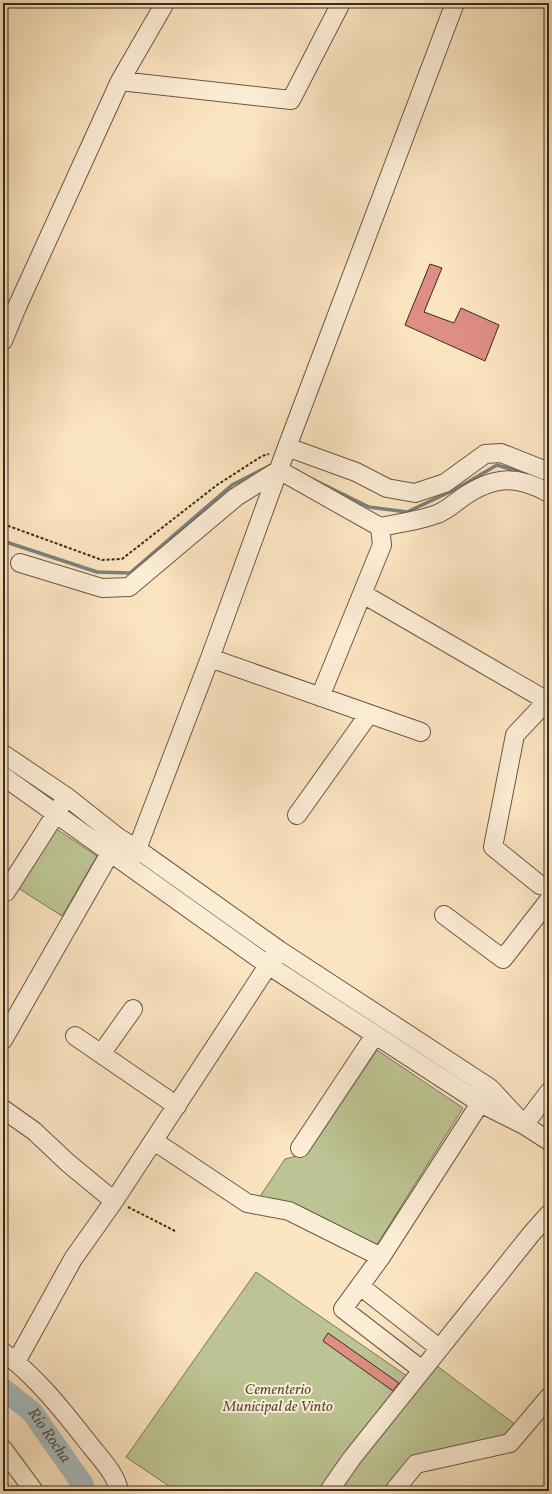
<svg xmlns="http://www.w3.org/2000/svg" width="552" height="1494" viewBox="0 0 552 1494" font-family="Vollkorn,serif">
<rect width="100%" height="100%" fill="#fbe4c0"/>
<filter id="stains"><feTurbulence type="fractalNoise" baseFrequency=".005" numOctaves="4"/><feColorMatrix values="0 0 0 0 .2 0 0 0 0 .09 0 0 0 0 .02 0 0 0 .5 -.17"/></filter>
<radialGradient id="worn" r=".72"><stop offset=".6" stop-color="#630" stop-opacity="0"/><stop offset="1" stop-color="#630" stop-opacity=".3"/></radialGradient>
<!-- green -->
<path fill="#bdc493" stroke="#7c775a" d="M 55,828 L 97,856 L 62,916 L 18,888 Z
M 377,1050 L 463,1108 L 376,1246 L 304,1208 L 259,1198 L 285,1159 L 308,1153 Z
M 256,1272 L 407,1376 L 323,1491 L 176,1491 L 126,1457 Z
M 437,1366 L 516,1425 L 507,1438 L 414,1455 L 384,1491 L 339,1491 L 360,1461 Z"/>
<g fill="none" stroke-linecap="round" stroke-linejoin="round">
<!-- stream -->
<path stroke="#7b817f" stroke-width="3.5" d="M 310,478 L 369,507 L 407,512 L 456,489 L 497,465 L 531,475 L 539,479
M 3,541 L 97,572 L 130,573 L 232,485 L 271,465"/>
<!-- river -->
<path stroke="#a5bbbe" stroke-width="22" id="s1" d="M 3,1389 L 32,1412 L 83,1485 L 84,1491"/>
</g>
<!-- building -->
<path fill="#de8e85" stroke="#3b2a21" d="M 430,264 L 442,268 L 424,312 L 454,323 L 461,308 L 499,325 L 485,361 L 405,325 Z
M 328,1333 L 399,1383 L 393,1391 L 323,1341 Z"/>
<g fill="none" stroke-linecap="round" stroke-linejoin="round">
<!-- minor casing -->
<g stroke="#6b5849" stroke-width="20">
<path id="minor" d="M 120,81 L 291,100 L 341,3
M 3,341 L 17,307 L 120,81 L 165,3
M 287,447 L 356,472 L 387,488 L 415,493 L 445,483 L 485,454 L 501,453 L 549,472
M 380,527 C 396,524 422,520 437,514 C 446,511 455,503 463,497 C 494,476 516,475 549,493
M 20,563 L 102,588 L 129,587 L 236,497 L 279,470 L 380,527 L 382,545 L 320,697
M 363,594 L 549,702
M 210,658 L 421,732
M 547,701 L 515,735 L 493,847 L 540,885 L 549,887
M 3,754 L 67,797 L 119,838 L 137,849 L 279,950 L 490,1088 L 517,1117
M 3,776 L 268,965 L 480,1103 L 524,1125 L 549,1141
M 297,815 L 369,714
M 127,863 L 137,849 L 210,658 L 287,447 L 455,3
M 3,890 L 6,892 L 62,804
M 444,915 L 503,959 L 549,900
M 75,1036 L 177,1106
M 3,1040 L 117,841
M 101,1054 L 133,1009
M 3,1109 L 34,1131 L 68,1163 L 114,1201
M 524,1125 L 549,1092
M 154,1141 L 247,1203 L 289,1211 L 381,1257
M 300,1148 L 375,1035
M 360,1286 L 439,1348
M 3,1352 C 37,1377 64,1412 90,1445 C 101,1459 116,1474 119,1491
M 16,1362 L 73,1259 L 114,1201 L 275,955
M 422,1370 L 343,1309 L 381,1257 L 486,1094
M 3,1449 L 34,1491
M 329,1491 L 352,1458 L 532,1233 L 549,1214
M 394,1491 L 416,1464 L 510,1443 L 549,1397"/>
</g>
<!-- path -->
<path stroke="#3b2a21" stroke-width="2" stroke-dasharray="3 2" stroke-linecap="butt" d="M 3,524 L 102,560 L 122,559 L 217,485 L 262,456 L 269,454
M 128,1207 L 175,1231"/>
<!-- minor -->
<use href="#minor" stroke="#fcedd6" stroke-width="18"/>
</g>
<g text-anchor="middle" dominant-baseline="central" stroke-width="4" stroke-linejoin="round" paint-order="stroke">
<!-- park labels -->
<g font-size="15" font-style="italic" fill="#5c503e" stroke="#fcedd6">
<text x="278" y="1390">Cementerio<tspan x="278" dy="17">Municipal de Vinto</tspan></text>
</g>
<!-- water labels -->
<g font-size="16" font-style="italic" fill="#564e48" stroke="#fcedd6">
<text stroke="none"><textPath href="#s1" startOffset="66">Río Rocha</textPath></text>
</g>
</g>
<!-- margin -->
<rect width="552" height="1494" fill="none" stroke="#fbe4c0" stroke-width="16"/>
<rect x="4" y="4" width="544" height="1486" fill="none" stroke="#3b2a21" stroke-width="2"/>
<rect x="8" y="8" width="536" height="1478" fill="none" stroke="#3b2a21"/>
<rect width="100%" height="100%" filter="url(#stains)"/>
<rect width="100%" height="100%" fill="url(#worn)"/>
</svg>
